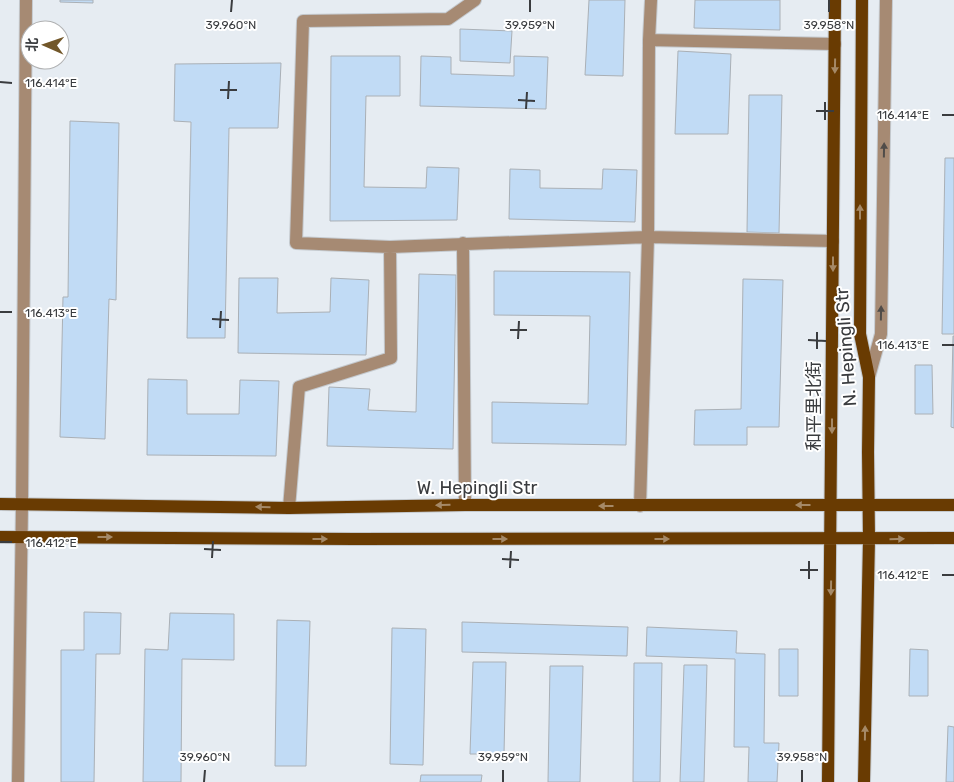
<svg xmlns="http://www.w3.org/2000/svg" width="954" height="782" viewBox="0 0 954 782" font-family="Rubik,'Noto Sans SC',sans-serif">
<rect width="100%" height="100%" fill="#e6ecf2"/>
<!-- building -->
<path fill="#c1dbf5" stroke="#aab0b6" d="M 60,0 L 93,0 L 93,3 L 60,2 Z
M 589,0 L 625,0 L 623,76 L 585,75 Z
M 695,0 L 780,0 L 780,30 L 694,28 Z
M 460,29 L 512,31 L 510,63 L 460,61 Z
M 678,51 L 731,54 L 728,134 L 675,134 Z
M 331,56 L 400,56 L 400,96 L 366,96 L 364,187 L 426,188 L 427,167 L 459,168 L 457,220 L 330,221 Z
M 421,56 L 451,57 L 451,74 L 514,76 L 514,56 L 548,57 L 546,109 L 420,106 Z
M 281,63 L 278,128 L 229,128 L 225,338 L 187,338 L 191,122 L 174,121 L 175,64 Z
M 749,95 L 782,95 L 779,233 L 747,232 Z
M 70,121 L 119,123 L 116,300 L 109,299 L 105,439 L 60,437 L 63,297 L 68,297 Z
M 945,158 L 954,158 L 954,334 L 942,334 Z
M 510,169 L 540,170 L 540,188 L 602,189 L 603,169 L 637,170 L 635,222 L 509,219 Z
M 494,271 L 630,272 L 626,445 L 492,443 L 492,402 L 588,404 L 590,316 L 494,315 Z
M 419,274 L 456,275 L 453,449 L 327,446 L 329,387 L 370,389 L 368,410 L 416,412 Z
M 239,278 L 278,278 L 277,313 L 330,312 L 331,278 L 369,280 L 366,355 L 238,353 Z
M 743,279 L 783,280 L 779,427 L 747,427 L 747,445 L 694,445 L 695,410 L 741,409 Z
M 953,336 L 954,336 L 954,428 L 951,427 Z
M 915,365 L 932,365 L 933,414 L 915,414 Z
M 148,379 L 187,380 L 187,414 L 239,414 L 240,380 L 279,381 L 276,456 L 147,455 Z
M 84,612 L 121,613 L 120,654 L 96,654 L 94,782 L 61,782 L 61,650 L 84,650 Z
M 170,613 L 234,614 L 234,660 L 182,659 L 181,782 L 143,782 L 145,649 L 168,650 Z
M 277,620 L 310,621 L 306,766 L 275,766 Z
M 462,622 L 628,627 L 627,656 L 462,652 Z
M 647,627 L 737,631 L 736,653 L 765,654 L 764,743 L 779,743 L 777,782 L 748,782 L 749,747 L 734,747 L 735,659 L 646,656 Z
M 392,628 L 426,629 L 423,765 L 390,764 Z
M 779,649 L 798,649 L 798,696 L 779,696 Z
M 910,649 L 928,650 L 928,696 L 909,696 Z
M 473,662 L 506,662 L 504,754 L 470,754 Z
M 634,663 L 662,663 L 660,782 L 633,782 Z
M 684,665 L 707,665 L 704,782 L 680,782 Z
M 550,666 L 583,666 L 580,782 L 548,782 Z
M 948,726 L 954,727 L 954,782 L 946,782 Z
M 421,775 L 482,775 L 481,782 L 420,782 Z"/>
<g fill="none" stroke-linecap="round" stroke-linejoin="round">
<!-- minor casing -->
<g stroke="#c4c9ce" stroke-width="14">
<path id="minor" d="M 475,0 L 448,19 L 303,21 L 296,243 L 390,247 L 648,237 L 833,241
M 649,40 L 835,44
M 463,243 L 465,505
M 869,377 L 881,334 L 886,0
M 640,506 L 648,237 L 649,40 L 651,0
M 289,508 L 299,387 L 391,358 L 390,247
M 18,782 L 22,504 L 26,0"/>
</g>
<!-- major casing -->
<g stroke="#c4c9ce" stroke-width="14">
<path id="major" d="M 862,0 L 860,334 L 869,377 L 868,452 L 869,539 L 864,782
M 0,504 L 289,508 L 465,505 L 954,505
M 0,537 L 355,539 L 954,538
M 828,782 L 835,0"/>
</g>
<!-- minor -->
<use href="#minor" stroke="#a68a73" stroke-width="12"/>
<!-- major -->
<use href="#major" stroke="#693b02" stroke-width="12"/>
</g>
<!-- one-way arrows -->
<defs><path id="oneway-solid" d="M-6-.8H1V-3.2L6.5 0L1 3.2V.8H-6Z" transform="scale(1.25)"/></defs>
<g fill="#a58967">
<use href="#oneway-solid" transform="translate(835 66) rotate(91)"/>
<use href="#oneway-solid" transform="translate(860 212) rotate(-90)"/>
<use href="#oneway-solid" transform="translate(833 264) rotate(90)"/>
<use href="#oneway-solid" transform="translate(832 426) rotate(90)"/>
<use href="#oneway-solid" transform="translate(443 505) rotate(179)"/>
<use href="#oneway-solid" transform="translate(803 505) rotate(180)"/>
<use href="#oneway-solid" transform="translate(606 506) rotate(180)"/>
<use href="#oneway-solid" transform="translate(263 507) rotate(-179)"/>
<use href="#oneway-solid" transform="translate(105 537)"/>
<use href="#oneway-solid" transform="translate(320 539)"/>
<use href="#oneway-solid" transform="translate(500 539)"/>
<use href="#oneway-solid" transform="translate(662 539)"/>
<use href="#oneway-solid" transform="translate(897 539) rotate(-1)"/>
<use href="#oneway-solid" transform="translate(831 588) rotate(91)"/>
<use href="#oneway-solid" transform="translate(865 733) rotate(-89)"/>
</g>
<g fill="#504c49">
<use href="#oneway-solid" transform="translate(884 150) rotate(-89)"/>
<use href="#oneway-solid" transform="translate(881 313) rotate(-89)"/>
</g>
<!-- ticks -->
<path fill="none" stroke="#3a3c3f" stroke-width="2" d="M 231,12 L 232,0M 530,12 L 530,0M 829,12 L 829,0M 0,82 L 12,83M 220,90 L 237,90M 228,99 L 229,81M 518,100 L 535,101M 526,109 L 527,92M 816,111 L 834,111M 942,115 L 954,115M 825,120 L 825,102M 0,312 L 12,312M 212,319 L 229,320M 220,328 L 221,311M 510,330 L 527,330M 518,339 L 519,321M 808,340 L 826,341M 942,345 L 954,345M 817,349 L 817,332M 0,542 L 12,542M 204,549 L 221,550M 212,558 L 213,541M 502,559 L 519,560M 510,568 L 511,551M 800,570 L 818,570M 942,575 L 954,575M 809,579 L 809,561M 204,782 L 205,770M 503,782 L 503,770M 802,782 L 802,770"/>
<g text-anchor="middle" dominant-baseline="central" stroke-width="4" stroke-linejoin="round" paint-order="stroke">
<!-- street labels -->
<g font-size="18" fill="#3a3c3f" stroke="#fff">
<text transform="translate(846 347) rotate(-94)">N. Hepingli Str</text>
<text transform="translate(814 406) rotate(-90)">和平里北街</text>
<text x="477" y="488">W. Hepingli Str</text>
</g>
</g>
<g font-size="12" text-anchor="middle" fill="#3a3c3f" stroke="#fff" stroke-width="4" stroke-linejoin="round" paint-order="stroke">
<text x="231" y="29">39.960°N</text>
<text x="530" y="29">39.959°N</text>
<text x="829" y="29">39.958°N</text>
<text x="51" y="87">116.414°E</text>
<text x="903" y="119">116.414°E</text>
<text x="51" y="317">116.413°E</text>
<text x="903" y="349">116.413°E</text>
<text x="51" y="547">116.412°E</text>
<text x="903" y="579">116.412°E</text>
<text x="205" y="761">39.960°N</text>
<text x="503" y="761">39.959°N</text>
<text x="802" y="761">39.958°N</text>
</g>
<!-- north arrow -->
<g transform="translate(45 45) rotate(272)"><circle r="24" fill="#ffffff" stroke="#b0b1b2"/>
<path d="M0-4L9 19L0 12L-9 19Z" fill="#725729"/>
<text y="-8" font-size="14" font-weight="bold" text-anchor="middle" fill="#3a3c3f">北</text>
</g>
</svg>
